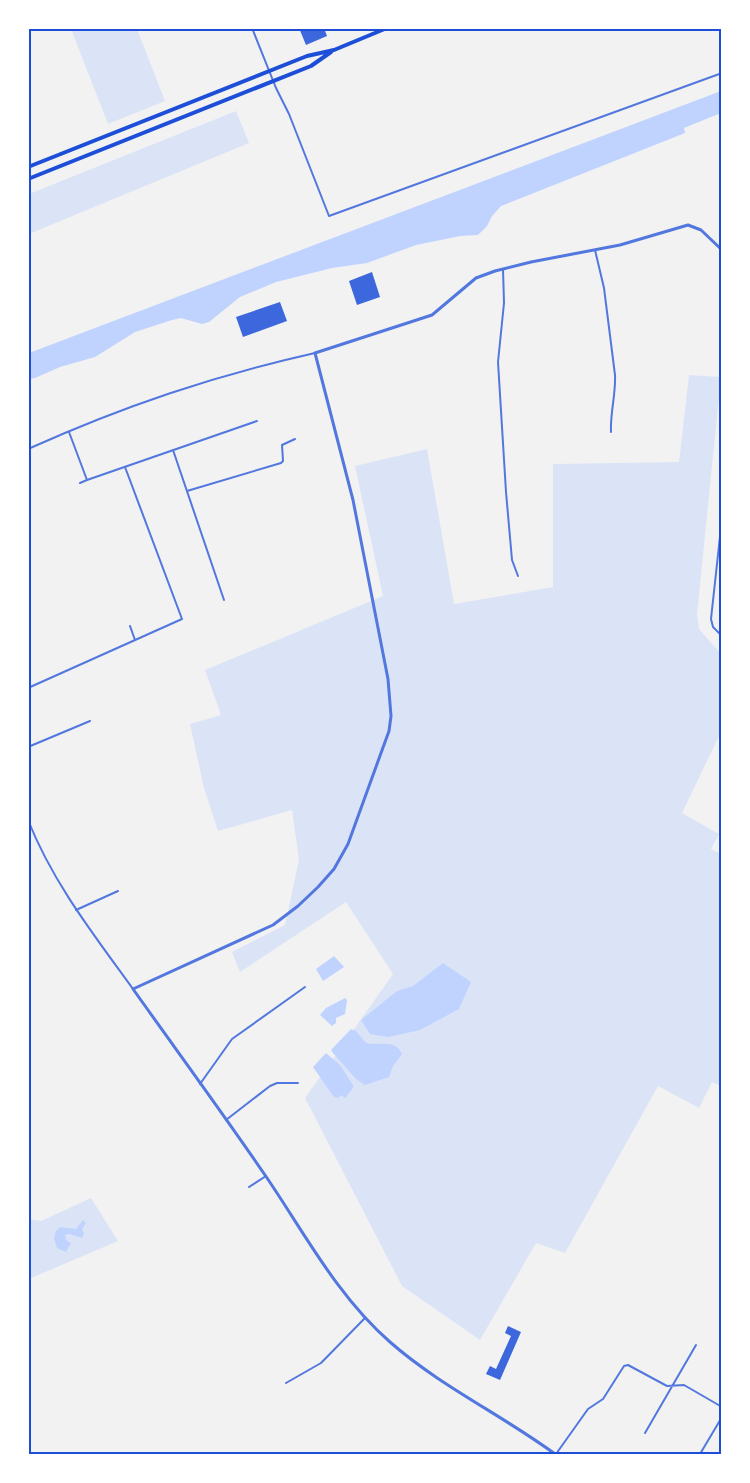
<svg xmlns="http://www.w3.org/2000/svg" width="750" height="1483" viewBox="0 0 750 1483" font-family="Ubuntu,sans-serif">
<rect width="100%" height="100%" fill="#f2f2f2"/>
<!-- green -->
<path fill="#dbe4f7" d="M 71,29 L 137,29 L 165,101 L 108,124 Z
M 236,111 L 249,143 L 29,234 L 29,194 Z
M 689,375 L 721,377 L 697,615 L 699,629 L 721,654 L 721,732 L 682,813 L 719,834 L 711,849 L 722,855 L 721,1086 L 712,1082 L 699,1108 L 658,1086 L 565,1253 L 536,1243 L 480,1340 L 402,1286 L 305,1098 L 393,974 L 346,902 L 240,972 L 232,952 L 285,925 L 299,860 L 292,810 L 218,831 L 204,788 L 190,724 L 221,715 L 205,670 L 383,596 L 355,466 L 427,449 L 454,604 L 553,587 L 553,464 L 679,462 Z
M 91,1198 L 118,1241 L 29,1279 L 28,1219 L 41,1221 Z"/>
<!-- water -->
<path fill="#bfd3fe" d="M 721,91 L 721,113 L 684,128 L 685,133 L 501,206 L 492,216 L 487,226 L 478,235 L 460,236 L 416,245 L 367,263 L 332,268 L 276,282 L 240,297 L 209,322 L 202,324 L 181,318 L 172,320 L 135,332 L 95,357 L 60,367 L 35,378 L 29,379 L 29,353 Z
M 334,956 L 344,967 L 323,981 L 316,969 Z
M 443,963 L 471,982 L 459,1009 L 420,1030 L 388,1037 L 370,1034 L 361,1020 L 397,991 L 413,986 Z
M 345,998 L 347,1000 L 345,1014 L 336,1018 L 336,1023 L 332,1026 L 320,1015 L 326,1008 Z
M 351,1029 L 356,1031 L 366,1043 C 380,1046 395,1039 402,1054 L 393,1066 L 389,1077 L 365,1085 L 356,1079 L 333,1053 L 331,1050 Z
M 326,1053 L 340,1065 L 353,1085 L 353,1088 L 345,1098 L 341,1095 L 338,1098 L 334,1097 L 313,1067 Z
M 83,1220 L 86,1223 L 82,1229 L 84,1234 L 82,1238 L 69,1234 L 65,1235 L 66,1240 L 71,1243 L 66,1252 L 57,1248 L 54,1239 L 56,1231 L 60,1227 L 76,1229 Z"/>
<!-- building -->
<path fill="#3d67dc" d="M 299,28 L 324,28 L 327,36 L 306,45 Z
M 372,272 L 380,297 L 357,305 L 349,281 Z
M 280,302 L 287,321 L 243,337 L 236,317 Z
M 508,1326 L 521,1332 L 500,1380 L 486,1374 L 490,1366 L 496,1369 L 511,1336 L 505,1333 Z"/>
<g fill="none" stroke-linecap="round" stroke-linejoin="round">
<!-- minor -->
<path stroke="#5277de" stroke-width="2" d="M 252,28 L 276,88 L 289,114 L 329,216 L 722,73
M 595,250 L 604,288 L 615,375 C 616,394 610,413 611,432
M 503,269 L 504,303 L 498,362 L 506,492 L 512,560 L 518,576
M 69,432 L 87,480 L 80,483
M 28,449 C 124,406 213,376 315,353
M 173,450 L 224,600
M 87,480 L 257,421
M 187,491 L 281,463 L 283,461 L 282,445 L 295,439
M 722,518 L 711,619 L 713,627 L 722,636
M 130,626 L 135,640
M 28,688 L 182,619 L 125,467
M 28,747 L 90,721
M 28,820 C 53,883 94,935 133,989
M 76,910 L 118,891
M 200,1084 L 232,1039 L 305,987
M 226,1120 L 270,1086 L 277,1083 L 298,1083
M 249,1187 L 266,1176
M 286,1383 L 321,1363 L 365,1318
M 645,1433 L 696,1345
M 556,1454 L 588,1409 L 603,1399 L 624,1366 L 628,1365 L 667,1386 L 684,1385 L 722,1407
M 700,1454 L 722,1417"/>
<!-- tertiary -->
<path stroke="#5277de" stroke-width="3" d="M 555,1454 C 502,1415 440,1386 390,1342 C 337,1296 304,1232 265,1175 C 222,1112 177,1051 133,989 L 273,925 L 298,906 L 318,887 L 334,869 L 348,844 L 389,731 L 391,716 L 388,679 L 353,500 L 315,353 L 432,315 L 476,278 L 495,271 L 531,262 L 620,245 L 688,225 L 701,230 L 722,250"/>
<!-- primary -->
<path stroke="#1d4ed8" stroke-width="4" d="M 28,167 L 307,56 L 334,50 L 387,28
M 28,179 L 311,66 L 331,52"/>
</g>
<!-- border -->
<rect width="750" height="1483" fill="none" stroke="#ffffff" stroke-width="60"/>
<rect x="30" y="30" width="690" height="1423" fill="none" stroke="#1d4ed8" stroke-width="2"/>
</svg>
